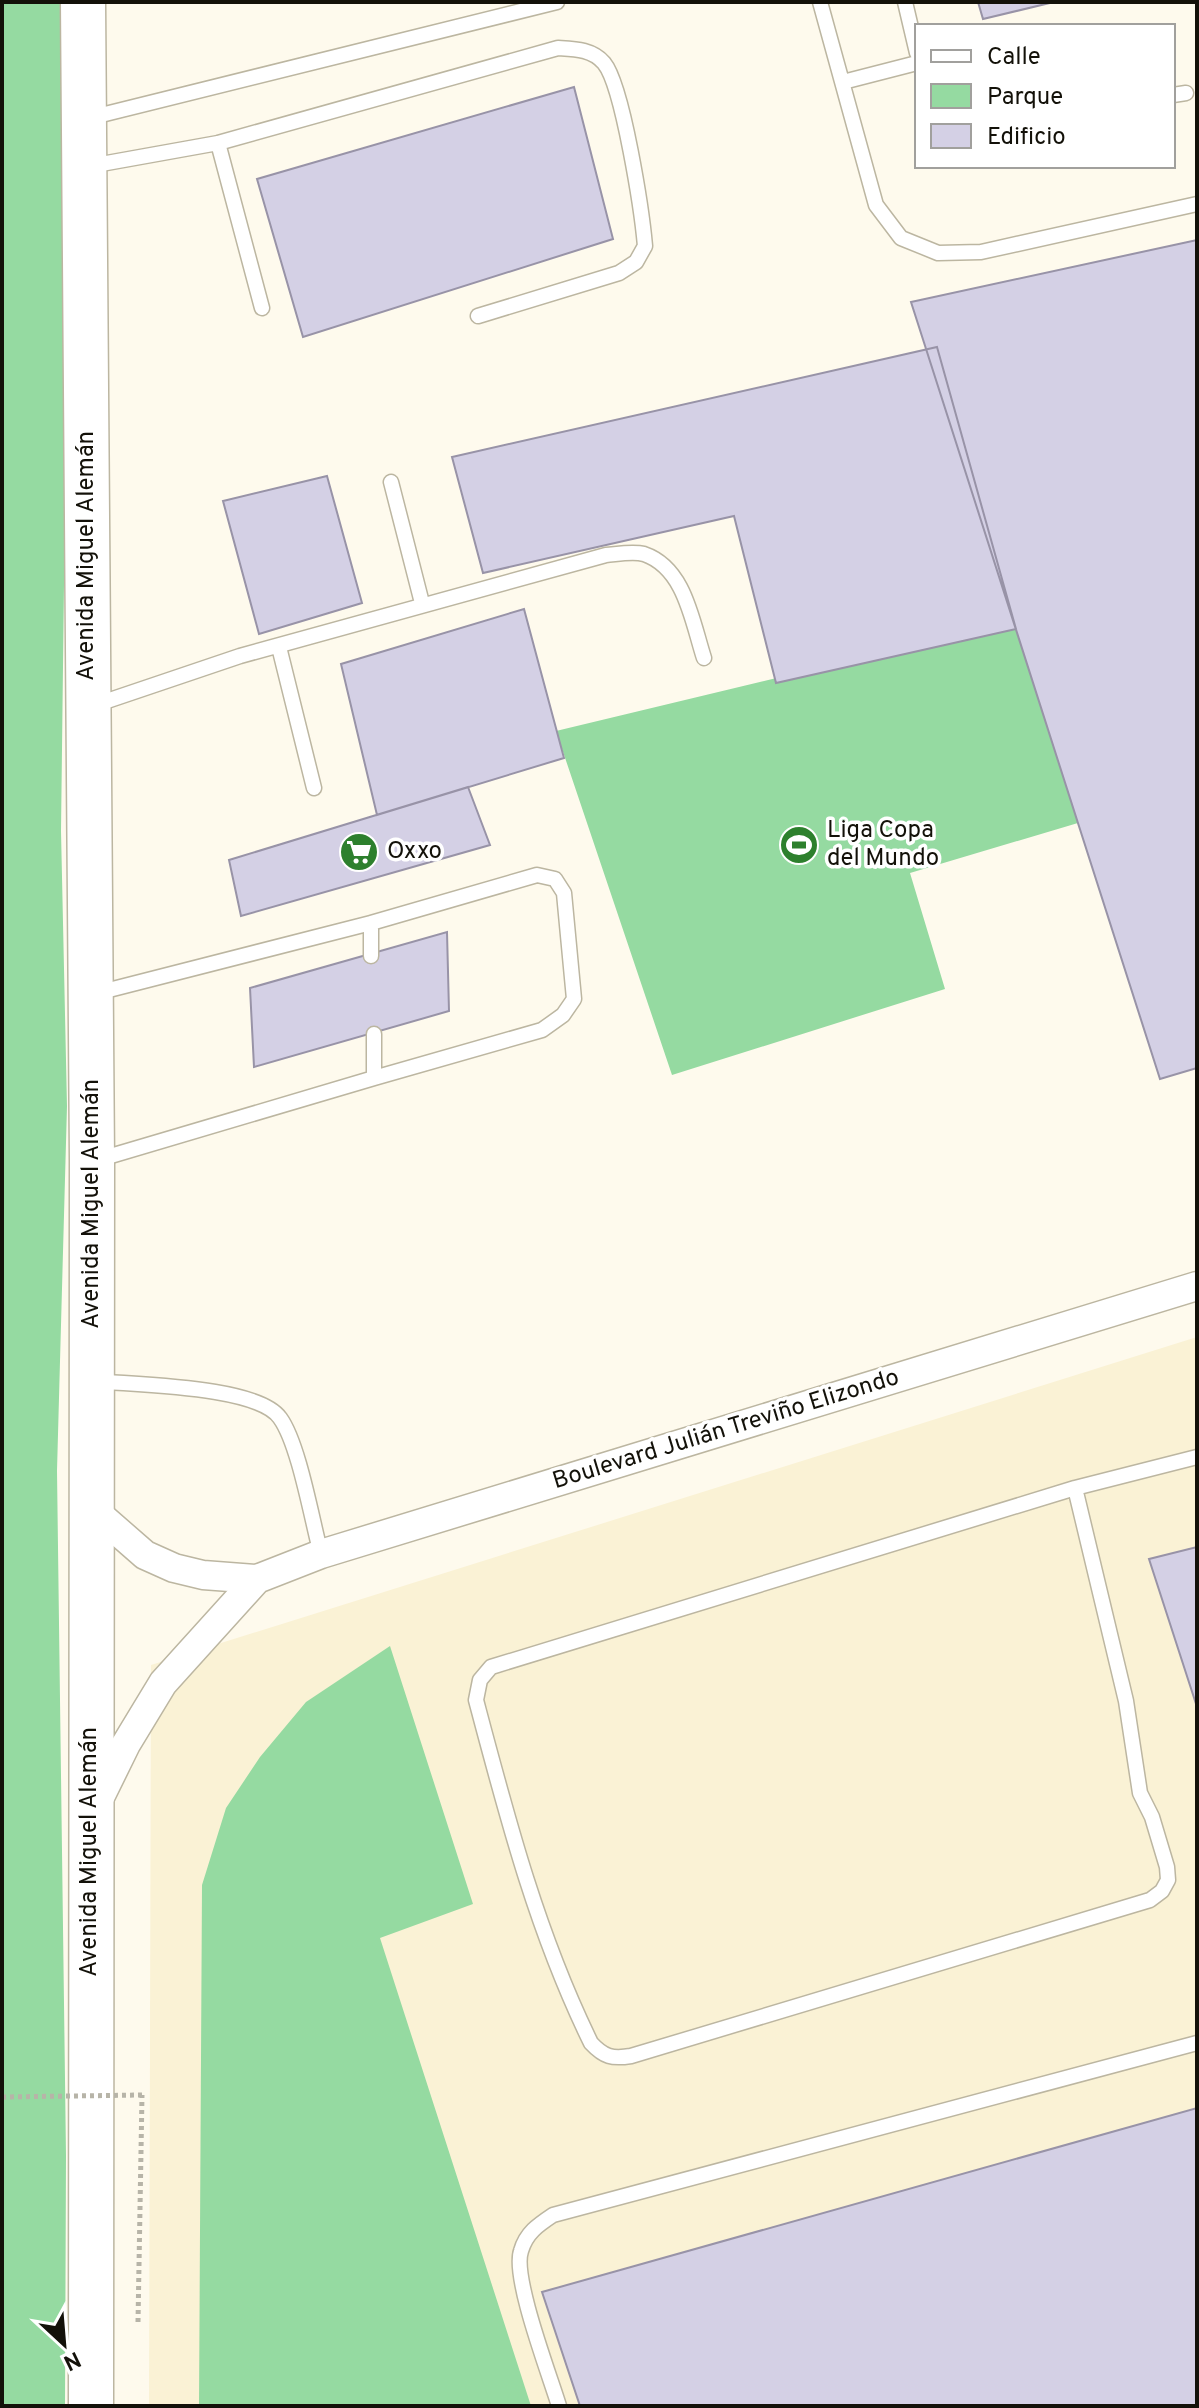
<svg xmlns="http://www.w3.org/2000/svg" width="1199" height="2408" viewBox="0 0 1199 2408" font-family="Overpass,sans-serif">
<rect width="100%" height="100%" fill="#fefaed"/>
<!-- built -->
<path fill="#faf2d5" d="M 1197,1337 L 1197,2406 L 149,2406 L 151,1665 Z"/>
<!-- green -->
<path fill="#95daa1" d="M 4,2 L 61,2 L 66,421 L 61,831 L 67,1106 L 57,1471 L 66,2155 L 65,2406 L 2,2406 Z
M 1035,616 L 1098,817 L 910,873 L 945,989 L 672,1075 L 556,731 Z
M 390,1646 L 473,1904 L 380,1938 L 531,2406 L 199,2406 L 202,1885 L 226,1808 L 260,1757 L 306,1702 Z"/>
<!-- building -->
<path fill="#d4d0e5" stroke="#9893a7" stroke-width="2" d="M 978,2 L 1054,2 L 983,19 Z
M 574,87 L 613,239 L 303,337 L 257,179 Z
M 1197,240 L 1197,1068 L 1160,1079 L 911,302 Z
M 937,347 L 1016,629 L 776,683 L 734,516 L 483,573 L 452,457 Z
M 327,476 L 362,603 L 259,634 L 223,501 Z
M 524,609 L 564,758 L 377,815 L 341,664 Z
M 468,787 L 490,845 L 241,916 L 229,860 Z
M 447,932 L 449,1011 L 254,1067 L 250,988 Z
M 1197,1547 L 1197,1707 L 1149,1559 Z
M 1197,2108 L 1197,2406 L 580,2406 L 542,2292 Z"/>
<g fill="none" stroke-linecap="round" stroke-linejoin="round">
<!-- lane casing -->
<g stroke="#bcb6a1" stroke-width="17">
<path id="lane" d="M 820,2 L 876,205 L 901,238 L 938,253 L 981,252 L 1197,204
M 905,2 L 917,53
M 843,82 L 917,63
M 1173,95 L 1186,93
M 89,118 L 557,2
M 218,143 L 262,308
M 90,166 L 218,143 L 558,48 C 574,49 592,49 604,63 C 623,86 642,212 645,246 L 636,262 L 619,273 L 478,316
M 391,482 L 422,603
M 279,647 L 314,788
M 95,705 L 240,656 L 606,555 C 618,554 633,551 644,554 C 685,568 692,621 704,658
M 371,923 L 537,875 L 555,879 L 564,893 L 574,999 L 563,1015 L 542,1030 L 374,1078
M 97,993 L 371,923 L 371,956
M 97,1160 L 374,1078 L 374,1034
M 95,1381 C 135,1385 258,1386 280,1418 C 299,1444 312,1521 321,1554
M 1075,1488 L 1126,1701 L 1140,1793 L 1152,1817 L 1167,1867 L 1168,1880 L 1162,1891 L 1150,1900 L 631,2056 C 612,2059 604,2057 591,2043 C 537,1933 507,1817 476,1700 L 480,1680 L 491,1667 L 1075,1488 L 1197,1457
M 559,2406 C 550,2376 512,2277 521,2251 C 526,2233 538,2225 553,2215 L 1197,2043"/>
</g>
<!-- street casing -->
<g stroke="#bcb6a1" stroke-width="31">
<path id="street" d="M 90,1507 L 145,1555 L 174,1568 L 203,1575 L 257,1579 L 321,1554 L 1197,1286
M 98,1801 L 126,1744 L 163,1683 L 257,1579"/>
</g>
<!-- highway casing -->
<g stroke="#bcb6a1" stroke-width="47">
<path id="highway" d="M 83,2 L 92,1161 L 91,2406"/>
</g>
<!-- path -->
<path stroke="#b7b4a8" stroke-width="5" stroke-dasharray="4 4" stroke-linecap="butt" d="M 138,2322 L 142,2095"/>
<!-- lane -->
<use href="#lane" stroke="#fff" stroke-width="14"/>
<!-- street -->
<use href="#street" stroke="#fff" stroke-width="28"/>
<!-- highway -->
<use href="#highway" stroke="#fff" stroke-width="44"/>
<!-- path-bridge -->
<path stroke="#b7b4a8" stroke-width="5" stroke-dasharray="4 4" stroke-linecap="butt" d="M 2,2097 L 142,2095"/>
</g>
<!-- icons -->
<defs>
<g id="stadium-disc" transform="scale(2)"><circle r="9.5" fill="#2d802d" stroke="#fff"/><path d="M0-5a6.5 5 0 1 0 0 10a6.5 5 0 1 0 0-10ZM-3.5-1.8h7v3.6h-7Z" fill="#fff"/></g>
<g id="supermarket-disc" transform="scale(2)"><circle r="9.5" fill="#2d802d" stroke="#fff"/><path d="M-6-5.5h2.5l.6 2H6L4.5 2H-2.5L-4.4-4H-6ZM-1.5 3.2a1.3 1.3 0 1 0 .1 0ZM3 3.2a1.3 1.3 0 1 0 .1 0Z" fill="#fff"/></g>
</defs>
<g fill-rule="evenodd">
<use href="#stadium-disc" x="799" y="845"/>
<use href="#supermarket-disc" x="359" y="852"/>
</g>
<g text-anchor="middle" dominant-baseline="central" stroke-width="7" stroke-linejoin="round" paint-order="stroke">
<!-- street labels -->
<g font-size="24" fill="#131109" stroke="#fff">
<text transform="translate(87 556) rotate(-90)">Avenida Miguel Alemán</text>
<text transform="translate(92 1204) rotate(-90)">Avenida Miguel Alemán</text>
<text transform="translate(726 1430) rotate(-17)">Boulevard Julián Treviño Elizondo</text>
<text transform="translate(90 1852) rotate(-90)">Avenida Miguel Alemán</text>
</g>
<!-- poi labels -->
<g font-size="24" fill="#131109" stroke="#fff" text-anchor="start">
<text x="827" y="831">Liga Copa<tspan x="827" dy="28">del Mundo</tspan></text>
<text x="387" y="852">Oxxo</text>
</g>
</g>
<!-- border -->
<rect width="1199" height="2408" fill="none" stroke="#131109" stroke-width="8"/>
<!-- legend -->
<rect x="915" y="24" width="260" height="144" fill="#ffffff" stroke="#a1a09d" stroke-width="2"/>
<rect x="931" y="50" width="40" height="12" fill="#ffffff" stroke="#a1a09d" stroke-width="2"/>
<text x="987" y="64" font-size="24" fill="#131109">Calle</text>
<rect x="931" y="84" width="40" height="24" fill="#95daa1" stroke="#a1a09d" stroke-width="2"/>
<text x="987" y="104" font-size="24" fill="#131109">Parque</text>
<rect x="931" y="124" width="40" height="24" fill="#d4d0e5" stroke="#a1a09d" stroke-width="2"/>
<text x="987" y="144" font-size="24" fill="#131109">Edificio</text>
<!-- north arrow -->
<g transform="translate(64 2344) rotate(154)" stroke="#ffffff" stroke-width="6" paint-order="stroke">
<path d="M0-6L14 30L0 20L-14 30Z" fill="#131109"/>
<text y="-12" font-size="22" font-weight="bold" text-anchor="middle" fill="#131109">N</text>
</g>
</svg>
